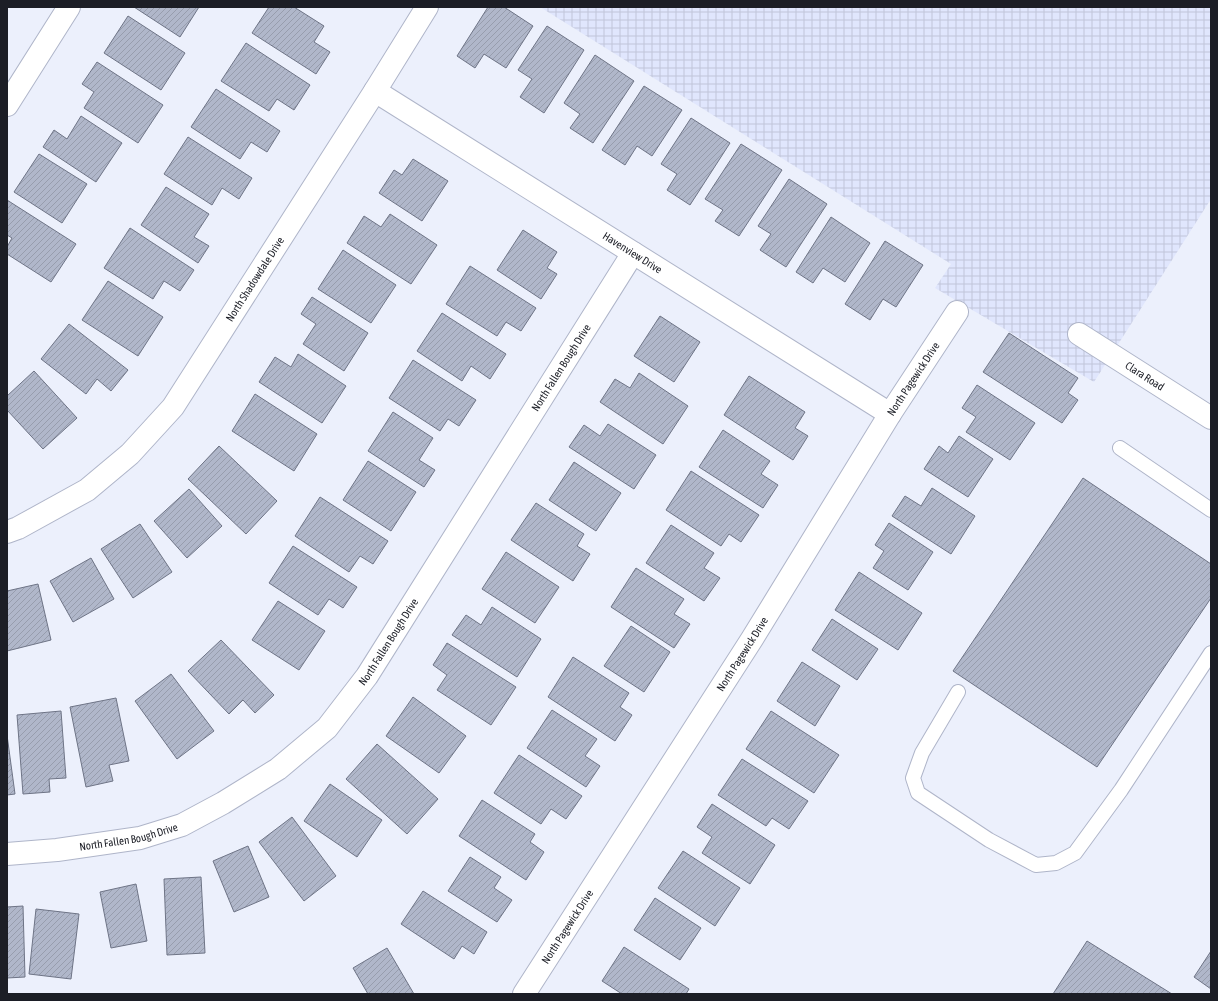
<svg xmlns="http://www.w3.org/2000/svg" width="1218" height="1001" viewBox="0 0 1218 1001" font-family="'Asap Condensed',sans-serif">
<defs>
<pattern id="industrial-grid" width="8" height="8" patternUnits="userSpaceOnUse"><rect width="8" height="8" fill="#e0e6fd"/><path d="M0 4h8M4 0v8" fill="none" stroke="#c0c5d9"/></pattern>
<pattern id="building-hatch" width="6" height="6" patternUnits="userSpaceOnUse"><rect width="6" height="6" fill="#b0b7ca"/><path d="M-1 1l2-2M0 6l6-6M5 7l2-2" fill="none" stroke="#979dad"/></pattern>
</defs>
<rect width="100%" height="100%" fill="#ecf0fc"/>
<!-- industrial -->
<path fill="url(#industrial-grid)" d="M 540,7 L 1211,7 L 1211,199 L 1094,382 L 935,288 L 951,264 Z"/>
<!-- building -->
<path fill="url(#building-hatch)" stroke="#6e7486" d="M 134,7 L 199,7 L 180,37 Z
M 269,7 L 294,7 L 324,26 L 314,42 L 330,52 L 316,74 L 252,33 Z
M 488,7 L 504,7 L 533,26 L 506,68 L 484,54 L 475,68 L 457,56 Z
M 128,16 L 185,53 L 161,90 L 104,53 Z
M 547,26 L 584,50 L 544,113 L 520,97 L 532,79 L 518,70 Z
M 246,43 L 310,85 L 294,110 L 277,99 L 269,111 L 221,81 Z
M 595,55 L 634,81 L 593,143 L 570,128 L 580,114 L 564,103 Z
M 97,62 L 163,105 L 138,143 L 84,108 L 94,92 L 82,84 Z
M 644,86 L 682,110 L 652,156 L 637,146 L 625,165 L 602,150 Z
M 216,89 L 280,131 L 267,152 L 251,142 L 240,159 L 191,127 Z
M 81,116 L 122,143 L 96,182 L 43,147 L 54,130 L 67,139 Z
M 691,118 L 730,143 L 690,205 L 667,190 L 677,174 L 661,164 Z
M 188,137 L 252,178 L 239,199 L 222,188 L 212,205 L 164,174 Z
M 741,144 L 782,170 L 739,236 L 715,221 L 723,210 L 705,199 Z
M 39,154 L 87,184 L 62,223 L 14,192 Z
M 413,159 L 448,181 L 422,221 L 379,193 L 394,170 L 402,175 Z
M 789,179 L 827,204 L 786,267 L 760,250 L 771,234 L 758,226 Z
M 166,187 L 209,214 L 194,237 L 209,246 L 198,263 L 141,225 Z
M 7,200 L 76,244 L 51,282 L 7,254 L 7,247 L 12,238 L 7,235 Z
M 390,214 L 437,245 L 411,284 L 347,243 L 364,216 L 381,227 Z
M 831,217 L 870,243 L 845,282 L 823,268 L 813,283 L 796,272 Z
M 130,228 L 194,270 L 180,291 L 164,281 L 153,299 L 104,268 Z
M 523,230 L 557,252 L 547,268 L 557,274 L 541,299 L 497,270 Z
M 885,241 L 923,265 L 896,307 L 883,299 L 870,320 L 845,304 Z
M 343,250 L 396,285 L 371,323 L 318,289 Z
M 470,266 L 536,308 L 521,331 L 506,322 L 497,336 L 446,304 Z
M 108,281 L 163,317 L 138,356 L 82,320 Z
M 312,297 L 368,333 L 344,371 L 303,344 L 316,324 L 301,314 Z
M 442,313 L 506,354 L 490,379 L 471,366 L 462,381 L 417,351 Z
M 660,316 L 700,342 L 674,382 L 634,356 Z
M 69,324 L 128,370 L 111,391 L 97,379 L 86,394 L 41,359 Z
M 1009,333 L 1078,378 L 1068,393 L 1078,400 L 1062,423 L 983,372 Z
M 298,354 L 346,386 L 322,423 L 259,382 L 275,357 L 291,367 Z
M 413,360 L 476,400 L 459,426 L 448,419 L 440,431 L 389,398 Z
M 34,371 L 77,418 L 43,449 L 7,410 L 7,396 Z
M 639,373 L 688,406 L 663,444 L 600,402 L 615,379 L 630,388 Z
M 749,376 L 805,412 L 795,428 L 808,436 L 793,460 L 724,415 Z
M 977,385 L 1035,423 L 1010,460 L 966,432 L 976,417 L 962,408 Z
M 255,394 L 317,434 L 294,471 L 232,431 Z
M 393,412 L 433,438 L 419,460 L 435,470 L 424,487 L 368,451 Z
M 608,424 L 656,455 L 634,489 L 569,447 L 584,425 L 600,436 Z
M 723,430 L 770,461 L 761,474 L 778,485 L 763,508 L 699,467 Z
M 959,436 L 993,459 L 968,497 L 924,469 L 939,446 L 948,453 Z
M 219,446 L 277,501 L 246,534 L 188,479 Z
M 368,461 L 416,492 L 391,531 L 343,500 Z
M 574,462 L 621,493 L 596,531 L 549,500 Z
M 691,471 L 759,515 L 741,542 L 729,534 L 721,546 L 666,510 Z
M 1083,478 L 1211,564 L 1211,598 L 1097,767 L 953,671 Z
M 932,488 L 975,516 L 951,554 L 892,516 L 905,496 L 921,506 Z
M 189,489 L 222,526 L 187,558 L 154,521 Z
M 320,497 L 388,541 L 373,564 L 360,556 L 349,572 L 295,536 Z
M 536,503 L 584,534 L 577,546 L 590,554 L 573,581 L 511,540 Z
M 889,523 L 933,552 L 908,590 L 873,568 L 884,551 L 875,545 Z
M 140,524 L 172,572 L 133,598 L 101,549 Z
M 671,525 L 714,553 L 704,568 L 720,578 L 704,601 L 646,563 Z
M 293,546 L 357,587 L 343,608 L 329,599 L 318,615 L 269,583 Z
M 506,552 L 559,587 L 535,623 L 482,589 Z
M 91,558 L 114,599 L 73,622 L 50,581 Z
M 636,568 L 684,599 L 674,614 L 690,624 L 674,648 L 611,607 Z
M 859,572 L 922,613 L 898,650 L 835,610 Z
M 38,584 L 51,640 L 7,651 L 7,591 Z
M 278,601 L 325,631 L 299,670 L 252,640 Z
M 492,607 L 541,639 L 517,677 L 452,635 L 466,615 L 481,625 Z
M 832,619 L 878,649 L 857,680 L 812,650 Z
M 631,626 L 670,652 L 644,692 L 604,666 Z
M 221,640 L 274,695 L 255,713 L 243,700 L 229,714 L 188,671 Z
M 447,643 L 516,687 L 491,725 L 437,690 L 447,675 L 433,665 Z
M 573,657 L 629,693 L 620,707 L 632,715 L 615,741 L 548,697 Z
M 802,662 L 840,686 L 815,726 L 777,701 Z
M 171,674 L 214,731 L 177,759 L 135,701 Z
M 413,697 L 466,736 L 439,773 L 386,736 Z
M 116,698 L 129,761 L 109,765 L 113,781 L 86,787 L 70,707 Z
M 552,710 L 597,739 L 585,756 L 600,766 L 586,787 L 527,748 Z
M 61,711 L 66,778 L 49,779 L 50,792 L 23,794 L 17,715 Z
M 771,711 L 839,755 L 814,793 L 746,749 Z
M 7,735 L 15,794 L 7,795 Z
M 377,744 L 438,799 L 407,834 L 346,779 Z
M 519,755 L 582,796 L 566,819 L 551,809 L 541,824 L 494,793 Z
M 742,759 L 808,801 L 789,829 L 772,818 L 766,826 L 718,795 Z
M 330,784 L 382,820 L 357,857 L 304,821 Z
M 482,800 L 535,834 L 530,842 L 544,852 L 526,880 L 459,836 Z
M 712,804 L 775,845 L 750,884 L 702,853 L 712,837 L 697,827 Z
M 292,817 L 336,876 L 304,901 L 259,842 Z
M 248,846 L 269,897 L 234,912 L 213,861 Z
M 683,851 L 740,888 L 715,926 L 658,888 Z
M 470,857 L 501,877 L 494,888 L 512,900 L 497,922 L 448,891 Z
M 201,877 L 205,953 L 167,955 L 164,879 Z
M 136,884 L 147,941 L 111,948 L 100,892 Z
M 423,891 L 487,932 L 474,954 L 462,946 L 454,959 L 401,924 Z
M 655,898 L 701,928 L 680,960 L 634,930 Z
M 23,906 L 25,977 L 7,978 L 7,907 Z
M 36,909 L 79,914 L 71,979 L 29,974 Z
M 1087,941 L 1172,994 L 1053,994 Z
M 624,947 L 689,989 L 686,994 L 622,994 L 602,981 Z
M 387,948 L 414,994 L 368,994 L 353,968 Z
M 1211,951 L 1211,989 L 1194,977 Z"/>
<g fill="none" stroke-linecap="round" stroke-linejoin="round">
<!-- service casing -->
<g stroke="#afb5c9" stroke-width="16">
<path id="service" d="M 1120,448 L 1211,510
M 958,692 L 922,753 L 913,778 L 918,793 L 989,840 L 1036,865 L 1056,863 L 1075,853 L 1121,790 L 1211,653"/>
</g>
<!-- minor casing -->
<g stroke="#afb5c9" stroke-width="24">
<g id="minor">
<path id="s1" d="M 375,91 L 890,414"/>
<path d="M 7,105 L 69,7"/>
<path id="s2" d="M 1079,334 L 1211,418"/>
<path id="s3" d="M 7,532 L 18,528 L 87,490 L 130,454 L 173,407 L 375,91 L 427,7"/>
<path id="s4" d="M 7,854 L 57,850 L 140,838 L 182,825 L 223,803 L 278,769 L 327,728 L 367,676 L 633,253"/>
<path id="s5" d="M 524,994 L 752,639 L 890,414 L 957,312"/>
</g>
</g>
<!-- service -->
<use href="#service" stroke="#fff" stroke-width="14"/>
<!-- minor -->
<use href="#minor" stroke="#fff" stroke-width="22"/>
</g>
<g text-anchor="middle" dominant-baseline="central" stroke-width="3.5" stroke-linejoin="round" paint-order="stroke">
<!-- street labels -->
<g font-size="11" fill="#1c1e26" stroke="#fdfdfd">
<text stroke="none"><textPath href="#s1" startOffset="304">Havenview Drive</textPath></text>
<text stroke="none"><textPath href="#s3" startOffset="362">North Shadowdale Drive</textPath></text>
<text stroke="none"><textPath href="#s4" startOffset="783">North Fallen Bough Drive</textPath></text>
<text stroke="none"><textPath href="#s2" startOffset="78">Clara Road</textPath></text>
<text stroke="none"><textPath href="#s5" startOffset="728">North Pagewick Drive</textPath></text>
<text stroke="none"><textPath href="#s4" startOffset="459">North Fallen Bough Drive</textPath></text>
<text stroke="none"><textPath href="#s5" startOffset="404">North Pagewick Drive</textPath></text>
<text stroke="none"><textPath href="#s4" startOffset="123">North Fallen Bough Drive</textPath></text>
<text stroke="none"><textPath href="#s5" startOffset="80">North Pagewick Drive</textPath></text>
</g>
</g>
<!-- border -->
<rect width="1218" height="1001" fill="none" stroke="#1c1e26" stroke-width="16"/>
</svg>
